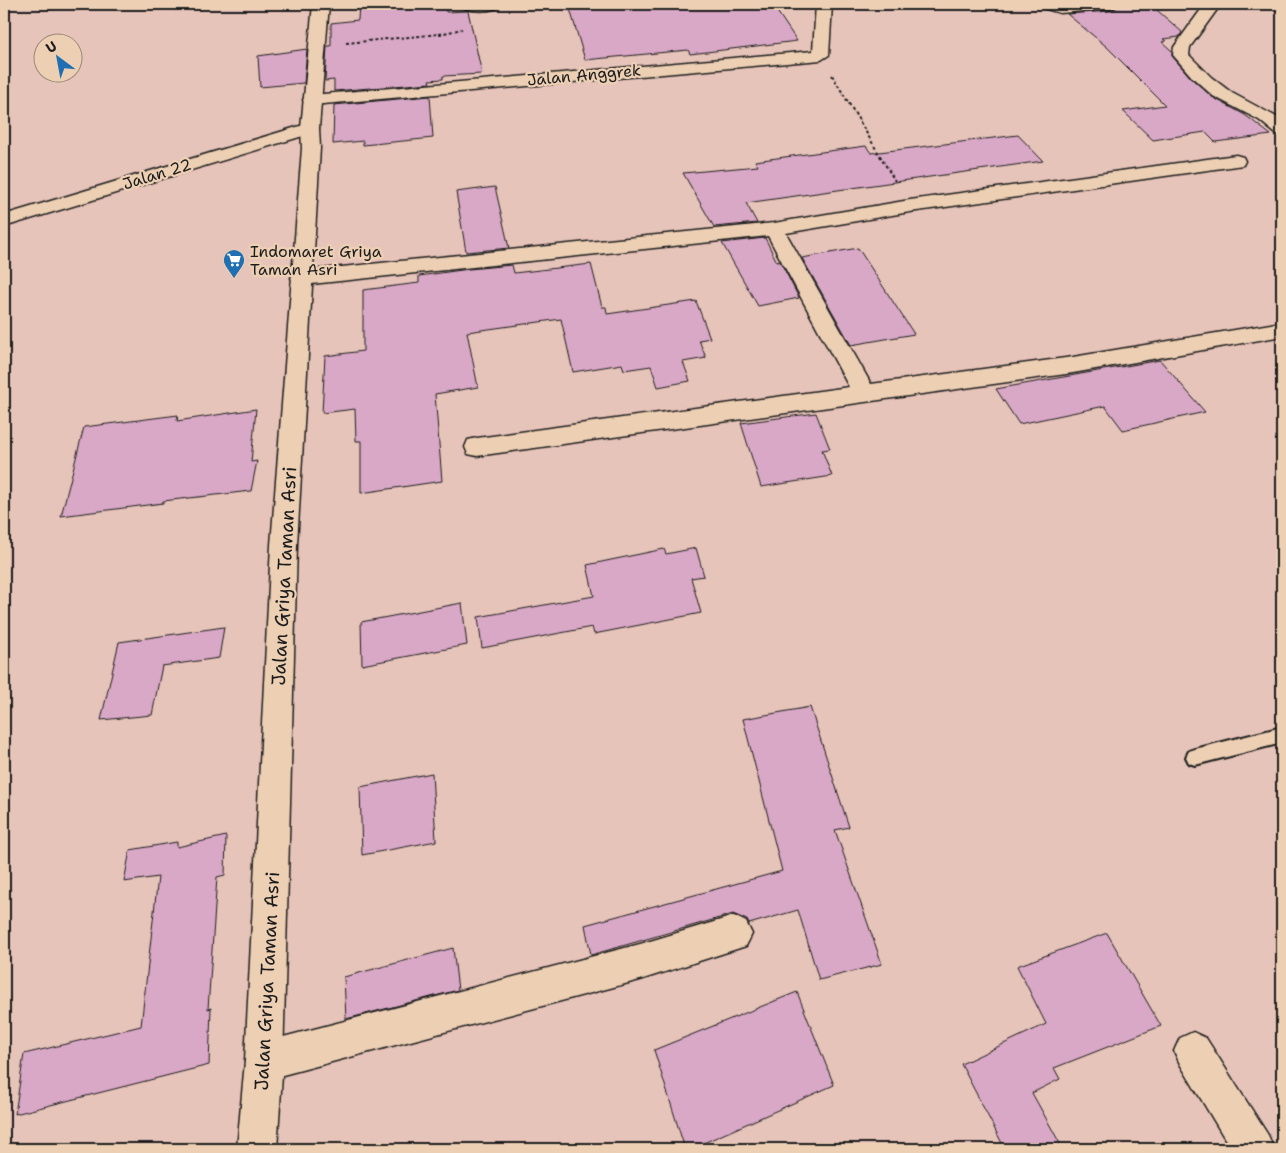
<svg xmlns="http://www.w3.org/2000/svg" width="1286" height="1153" viewBox="0 0 1286 1153" font-family="'Shantell Sans',sans-serif">
<rect width="100%" height="100%" fill="#e7c4ba"/>
<filter id="ink" filterUnits="userSpaceOnUse"><feTurbulence type="fractalNoise" baseFrequency=".02" numOctaves="2"/><feDisplacementMap in="SourceGraphic" scale="10" xChannelSelector="R" yChannelSelector="G"/><feConvolveMatrix kernelMatrix="1 2 1 2 8 2 1 2 1" color-interpolation-filters="sRGB"/></filter>
<g filter="url(#ink)">
<!-- building -->
<path fill="#d9a8c7" stroke="#1c1c1c" d="M 359,4 L 445,4 L 446,12 L 468,11 L 482,74 L 443,76 L 443,79 L 429,80 L 430,83 L 334,91 L 334,80 L 325,81 L 327,46 L 331,46 L 331,23 L 358,20 Z
M 613,4 L 772,4 L 797,41 L 690,54 L 688,50 L 585,60 L 570,9 Z
M 1150,4 L 1182,32 L 1179,37 L 1163,39 L 1166,41 L 1162,42 L 1172,51 L 1172,56 L 1191,78 L 1212,97 L 1245,115 L 1271,135 L 1215,142 L 1205,132 L 1153,140 L 1123,111 L 1165,105 L 1107,47 L 1067,14 L 1111,11 L 1119,6 Z
M 307,49 L 304,83 L 260,87 L 258,56 Z
M 430,96 L 433,138 L 363,145 L 363,141 L 333,144 L 334,105 Z
M 1018,135 L 1043,161 L 746,203 L 757,223 L 714,227 L 683,173 L 758,166 L 755,161 L 866,146 L 871,153 Z
M 495,187 L 509,248 L 466,252 L 456,192 Z
M 765,238 L 777,262 L 780,261 L 799,298 L 758,306 L 722,243 Z
M 858,248 L 914,334 L 851,345 L 802,258 Z
M 591,264 L 602,307 L 606,307 L 607,314 L 696,301 L 710,338 L 699,340 L 706,358 L 683,362 L 690,381 L 658,387 L 651,366 L 624,370 L 622,364 L 573,372 L 561,319 L 467,332 L 478,387 L 435,394 L 442,481 L 361,493 L 361,441 L 356,441 L 355,409 L 322,413 L 325,356 L 363,351 L 363,290 L 419,283 L 419,276 L 469,269 L 512,265 L 514,273 Z
M 1160,360 L 1205,412 L 1123,430 L 1105,406 L 1019,424 L 996,389 Z
M 256,409 L 251,462 L 257,461 L 251,491 L 163,501 L 163,503 L 61,516 L 84,427 L 178,415 L 177,421 Z
M 816,413 L 830,449 L 822,450 L 832,476 L 761,487 L 741,423 Z
M 696,548 L 704,576 L 691,578 L 701,613 L 594,634 L 592,627 L 482,648 L 478,617 L 594,596 L 587,565 L 664,549 L 666,554 Z
M 462,603 L 467,645 L 362,665 L 361,622 Z
M 224,627 L 219,658 L 162,666 L 152,715 L 101,720 L 119,642 Z
M 810,707 L 849,827 L 835,830 L 882,964 L 819,980 L 798,910 L 749,924 L 747,920 L 733,914 L 591,955 L 585,925 L 782,871 L 743,719 Z
M 432,773 L 436,841 L 362,855 L 360,787 Z
M 226,836 L 225,875 L 217,877 L 208,1009 L 211,1008 L 209,1065 L 15,1114 L 24,1054 L 141,1026 L 158,877 L 124,882 L 130,850 L 177,842 L 177,847 Z
M 1107,933 L 1161,1026 L 1054,1068 L 1060,1079 L 1032,1093 L 1063,1149 L 1005,1149 L 961,1064 L 1046,1024 L 1017,966 Z
M 453,948 L 458,990 L 346,1019 L 344,977 Z
M 797,992 L 834,1085 L 690,1149 L 685,1149 L 654,1050 Z"/>
<g fill="none" stroke-linecap="round" stroke-linejoin="round">
<!-- lane casing -->
<g stroke="#1c1c1c" stroke-width="4">
<path id="lane" d="M 1282,727 L 1282,743 L 1195,765 L 1189,763 L 1186,757 L 1189,751 L 1195,749 Z"/>
</g>
<!-- street casing -->
<g stroke="#1c1c1c" stroke-width="3">
<path id="street" d="M 459,4 L 503,4 C 495,13 466,13 459,4 Z
M 816,4 L 832,4 L 829,55 L 821,60 L 312,105 L 306,104 L 303,100 L 306,96 L 312,95 L 813,51 Z
M 1037,4 L 1119,4 L 1111,9 L 1060,13 L 1040,7 Z
M 1205,4 L 1221,4 L 1190,47 L 1189,55 L 1211,77 L 1232,93 L 1282,120 L 1282,135 L 1276,134 L 1259,120 L 1213,96 L 1192,77 L 1173,55 L 1174,47 Z
M 310,123 L 316,124 L 319,128 L 316,132 L 4,227 L 4,215 Z
M 1236,155 L 1243,157 L 1245,161 L 1243,165 L 910,212 L 786,233 L 871,384 L 1073,357 L 1282,322 L 1282,336 L 1073,373 L 477,456 L 468,454 L 465,447 L 468,440 L 477,438 L 849,387 L 768,236 L 302,285 L 295,283 L 291,278 L 295,273 L 302,271 L 774,223 L 910,200 Z
M 734,916 L 746,922 L 752,934 L 746,946 L 640,980 L 264,1080 L 251,1074 L 245,1061 L 251,1048 L 264,1042 L 640,944 Z
M 1193,1032 L 1206,1038 L 1268,1135 L 1274,1149 L 1231,1149 L 1180,1064 L 1174,1051 L 1180,1038 Z"/>
</g>
<!-- secondary casing -->
<g stroke="#1c1c1c" stroke-width="3">
<path id="secondary" d="M 313,4 L 329,4 L 319,128 L 320,148 L 297,545 L 283,1061 L 277,1149 L 237,1149 L 245,1061 L 271,545 L 302,148 L 301,128 Z"/>
</g>
<!-- path -->
<path stroke="#1c1c1c" stroke-width="2" stroke-dasharray="3 2.5" stroke-linecap="butt" d="M 346,43 L 440,34 L 462,29
M 832,75 L 895,181"/>
<!-- lane -->
<use href="#lane" fill="#edd0b4" fill-rule="evenodd"/>
<!-- street -->
<use href="#street" fill="#edd0b4" fill-rule="evenodd"/>
<!-- secondary -->
<use href="#secondary" fill="#edd0b4" fill-rule="evenodd"/>
</g>
</g>
<!-- icons -->
<defs>
<g id="supermarket-pin" transform="scale(1.125)"><path d="M0 17L-7.5 6A9.5 9.5 0 1 1 7.5 6Z" fill="#1f6fb2" stroke="#edd0b4"/><path d="M-6-5.5h2.5l.6 2H6L4.5 2H-2.5L-4.4-4H-6ZM-1.5 3.2a1.3 1.3 0 1 0 .1 0ZM3 3.2a1.3 1.3 0 1 0 .1 0Z" fill="#fff"/></g>
</defs>
<g fill-rule="evenodd">
<use href="#supermarket-pin" x="234" y="260"/>
</g>
<g text-anchor="middle" dominant-baseline="central" stroke-width="4.5" stroke-linejoin="round" paint-order="stroke">
<!-- far-street labels -->
<g font-size="16" fill="#1c1c1c" stroke="#edd0b4">
<text transform="translate(584 75) rotate(-5)">Jalan Anggrek</text>
<text transform="translate(157 174) rotate(-17)">Jalan 22</text>
</g>
<!-- far-poi labels -->
<g font-size="16" fill="#1c1c1c" stroke="#edd0b4" text-anchor="start">
<text x="250" y="251">Indomaret Griya<tspan x="250" dy="18">Taman Asri</tspan></text>
</g>
<!-- street labels -->
<g font-size="19" fill="#1c1c1c" stroke="#edd0b4">
<text transform="translate(284 576) rotate(-87)">Jalan Griya Taman Asri</text>
<text transform="translate(267 981) rotate(-87)">Jalan Griya Taman Asri</text>
</g>
</g>
<!-- margin -->
<rect width="1286" height="1153" fill="none" stroke="#edd0b4" stroke-width="20"/>
<rect x="10" y="10" width="1266" height="1133" fill="none" stroke="#1c1c1c" stroke-width="2" filter="url(#ink)"/>
<!-- north arrow -->
<g transform="translate(58 58) rotate(328)"><circle r="24" fill="#edd0b4" stroke="#998877"/>
<path d="M0-4L9 19L0 12L-9 19Z" fill="#1f6fb2"/>
<text y="-8" font-size="14" font-weight="bold" text-anchor="middle" fill="#1c1c1c">U</text>
</g>
</svg>
